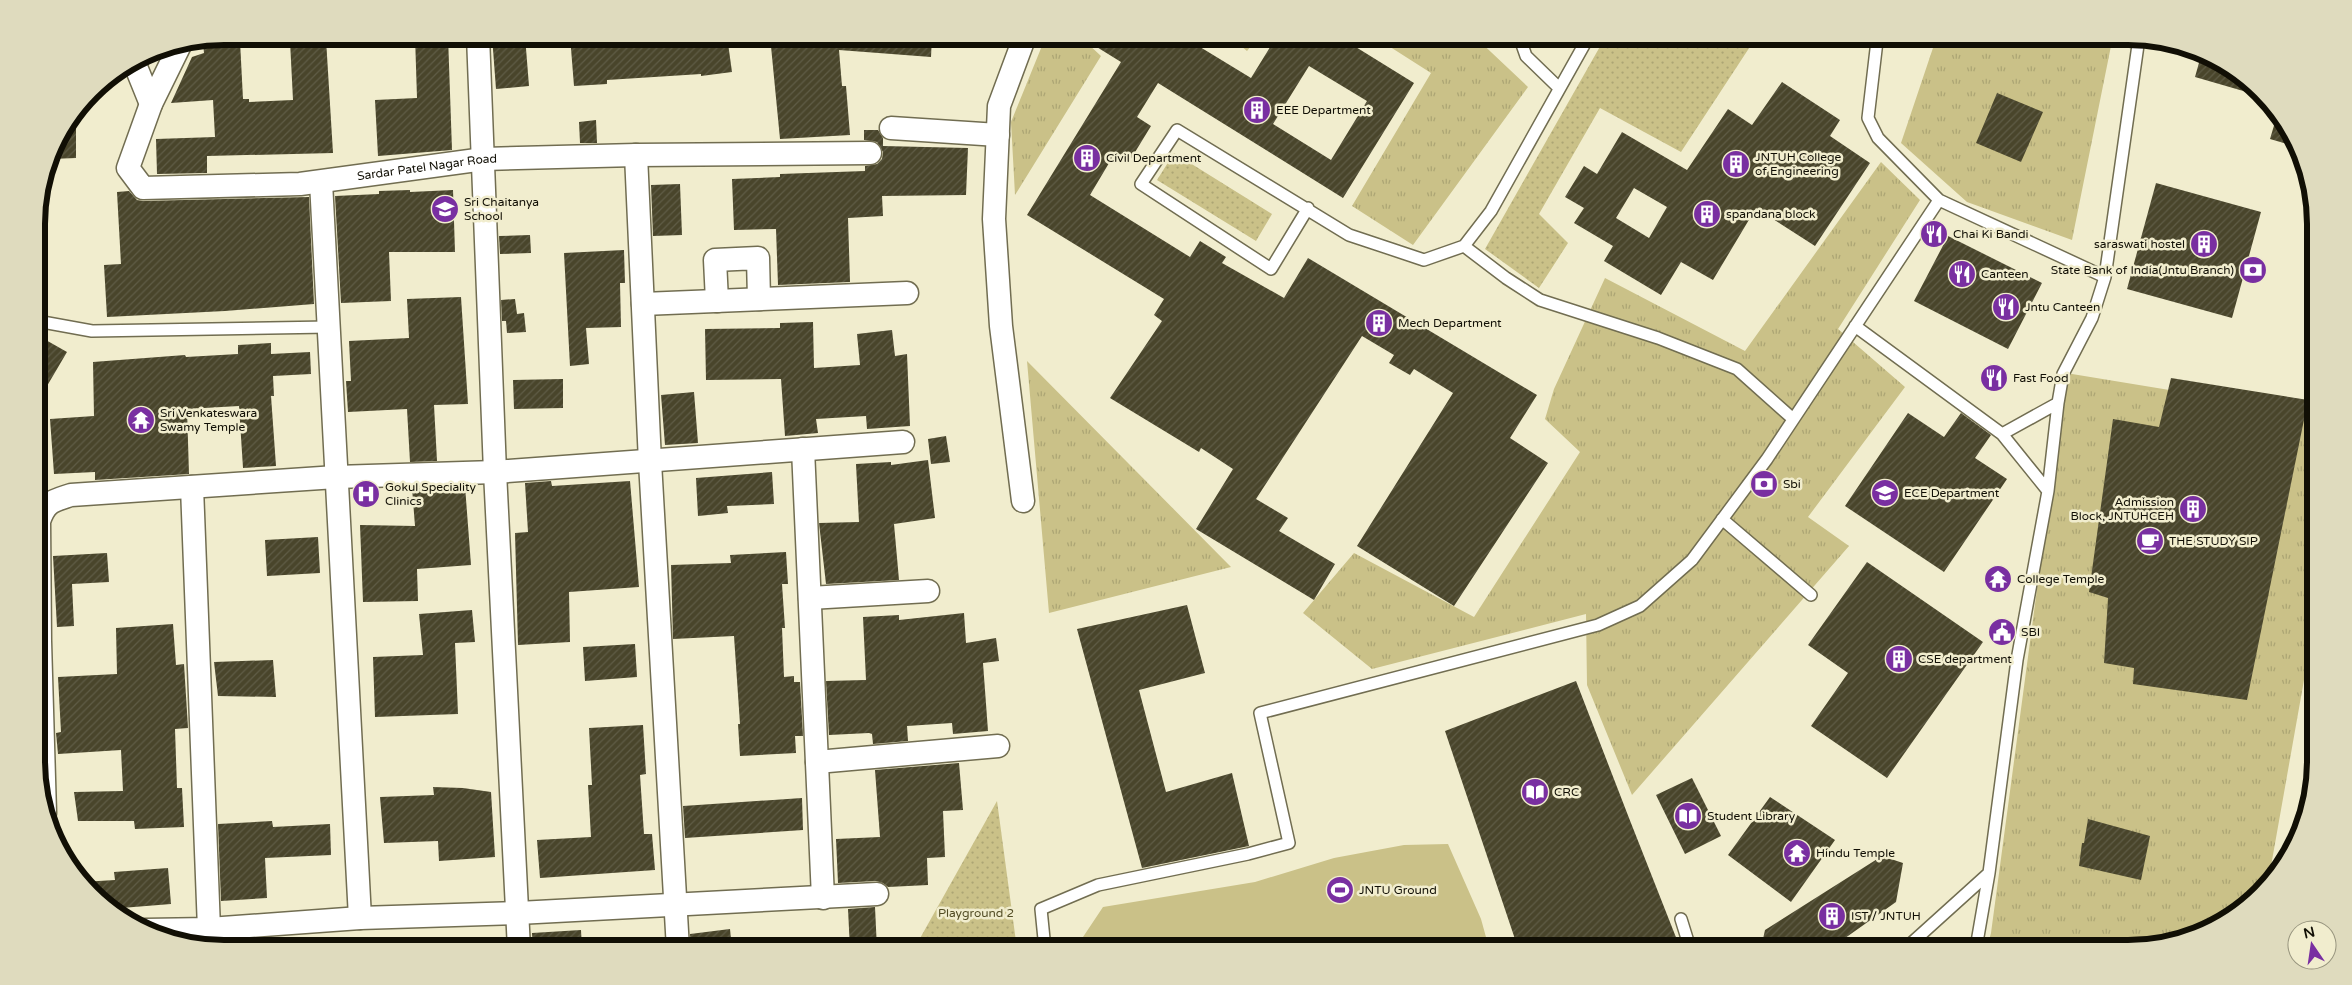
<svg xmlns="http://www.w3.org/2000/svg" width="2352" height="985" viewBox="0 0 2352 985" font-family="'Varela Round',sans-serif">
<defs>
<pattern id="grass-tufts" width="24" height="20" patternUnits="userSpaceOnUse" patternTransform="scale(1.25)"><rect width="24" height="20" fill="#cac188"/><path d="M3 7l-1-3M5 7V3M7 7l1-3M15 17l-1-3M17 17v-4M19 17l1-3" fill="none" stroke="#aca574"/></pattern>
<pattern id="park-dots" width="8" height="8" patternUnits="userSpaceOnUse" patternTransform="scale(1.25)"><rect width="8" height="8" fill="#cac188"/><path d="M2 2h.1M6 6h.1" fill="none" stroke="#aca574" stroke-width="1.8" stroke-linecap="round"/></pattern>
<pattern id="building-hatch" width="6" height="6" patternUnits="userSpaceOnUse" patternTransform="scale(1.25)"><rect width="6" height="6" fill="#49452b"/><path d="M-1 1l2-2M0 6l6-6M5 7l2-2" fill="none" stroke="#5f5c46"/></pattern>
</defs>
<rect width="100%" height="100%" fill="#f1edce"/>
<!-- grass -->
<path fill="url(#grass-tufts)" d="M 1046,36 L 1089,36 L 1086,42 L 1101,56 L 1015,195 L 1011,122 Z
M 1229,36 L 1259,36 L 1247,51 Z
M 1373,36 L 1474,36 L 1528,87 L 1413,245 L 1352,206 L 1431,73 Z
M 1937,36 L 2113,36 L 2072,240 L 1967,202 L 1901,143 Z
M 1881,162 L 1920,200 L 1838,329 L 1905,387 L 1808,517 L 1849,546 L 1632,795 L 1587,685 L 1586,614 L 1372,669 L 1303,613 L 1354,553 L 1474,617 L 1580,452 L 1545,419 L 1554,389 L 1605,278 L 1745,351 Z
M 1027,361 L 1231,567 L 1049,613 Z
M 2066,373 L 2315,414 L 2315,618 L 2268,883 L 2233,917 L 2189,939 L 2140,948 L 1987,948 L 1991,933 Z"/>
<!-- park -->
<path fill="url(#park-dots)" d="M 1606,36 L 1757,36 L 1681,152 L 1600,108 L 1539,214 L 1568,243 L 1539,288 L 1485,249 Z
M 1174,153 L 1272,214 L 1256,241 L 1157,180 Z
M 997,801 L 1017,949 L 914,949 Z"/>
<!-- pitch -->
<path fill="#cac188" d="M 1448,844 L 1481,919 L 1489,948 L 1075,949 L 1103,907 L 1255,882 L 1334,858 L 1404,845 Z"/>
<!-- building -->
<path fill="url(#building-hatch)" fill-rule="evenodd" d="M 415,36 L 448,36 L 452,150 L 378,156 L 375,100 L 417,98 Z
M 492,36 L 525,36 L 529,86 L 496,89 Z
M 570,36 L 727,36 L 732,72 L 701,76 L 701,74 L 607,80 L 607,84 L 574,86 Z
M 770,36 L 932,36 L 931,57 L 839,50 L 842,86 L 846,86 L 850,135 L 780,139 Z
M 1079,36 L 1182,36 L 1251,78 L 1277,36 L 1338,36 L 1414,83 L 1343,198 L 1158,83 L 1137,117 L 1151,126 L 1129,162 L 1115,153 L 1090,195 L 1190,257 L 1200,241 L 1226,257 L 1222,263 L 1284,298 L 1308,258 L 1537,395 L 1510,438 L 1548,463 L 1454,606 L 1357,546 L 1453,393 L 1414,369 L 1410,375 L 1389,363 L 1394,355 L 1362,336 L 1256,499 L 1288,518 L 1279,531 L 1335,564 L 1314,600 L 1196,529 L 1233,469 L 1201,448 L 1199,452 L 1110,398 L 1162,321 L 1154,315 L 1164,299 L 1027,215 L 1121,62 ZM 1309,66 L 1367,101 L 1331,160 L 1273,124 Z
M 326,39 L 333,153 L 207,156 L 207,173 L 157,174 L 156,139 L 215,137 L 213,100 L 171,103 L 192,57 L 204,53 L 203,43 L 240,41 L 243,99 L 249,99 L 249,102 L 293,100 L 290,41 Z
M 2202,52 L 2243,75 L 2264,97 L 2195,77 Z
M 1782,82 L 1840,120 L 1830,136 L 1870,163 L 1815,246 L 1756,208 L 1713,280 L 1681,262 L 1661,295 L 1604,261 L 1613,246 L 1574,223 L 1584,208 L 1565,197 L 1584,166 L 1597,174 L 1622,132 L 1687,170 L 1728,109 L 1752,125 ZM 1634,188 L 1667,207 L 1649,238 L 1616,218 Z
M 1997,93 L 2043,112 L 2021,162 L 1976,143 Z
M 2278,112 L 2288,129 L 2298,147 L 2270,139 Z
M 76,115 L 76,158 L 51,159 L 55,141 Z
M 596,120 L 597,143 L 580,143 L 579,122 Z
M 864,130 L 878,130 L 883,138 L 883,146 L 968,148 L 966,195 L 882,196 L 883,216 L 848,218 L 850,282 L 778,285 L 776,229 L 734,230 L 732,179 L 780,177 L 780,174 L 865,171 L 865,166 L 877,164 L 882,159 L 883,152 L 877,142 L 864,140 Z
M 2156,183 L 2261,212 L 2232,318 L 2127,289 Z
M 680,184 L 682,235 L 653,236 L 651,185 Z
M 410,190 L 410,192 L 453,190 L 455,252 L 389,252 L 391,301 L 341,303 L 335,196 L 379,194 L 379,191 Z
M 129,191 L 137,200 L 143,201 L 309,197 L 314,304 L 225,311 L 107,317 L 104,265 L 121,264 L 117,192 Z
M 530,235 L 531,253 L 500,254 L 499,236 Z
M 1948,236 L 2042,283 L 2008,349 L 1914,301 Z
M 624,250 L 625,283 L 620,283 L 621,327 L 586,328 L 589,364 L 570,366 L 564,253 Z
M 461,297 L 468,404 L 434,405 L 437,461 L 410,462 L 407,409 L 348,412 L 346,381 L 351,381 L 349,341 L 409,338 L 407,299 Z
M 515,299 L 517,314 L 524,313 L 526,332 L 507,333 L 506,321 L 502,321 L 501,300 Z
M 813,322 L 814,368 L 860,365 L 857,334 L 892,330 L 895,356 L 907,354 L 910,426 L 867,429 L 866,416 L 816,419 L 818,433 L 785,436 L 781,379 L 706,380 L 705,329 L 780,328 L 780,323 Z
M 37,335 L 67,352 L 37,403 Z
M 271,343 L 271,354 L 310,352 L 311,374 L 273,376 L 274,396 L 271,396 L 276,466 L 243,468 L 239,406 L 187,409 L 189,474 L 95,480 L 95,472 L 54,474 L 50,419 L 94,416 L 93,362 L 185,355 L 186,357 L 238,354 L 238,345 Z
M 2171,378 L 2308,400 L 2247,700 L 2133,684 L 2134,668 L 2104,663 L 2108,598 L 2089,592 L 2113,419 L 2159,427 Z
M 563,379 L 563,408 L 514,409 L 513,380 Z
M 694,392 L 698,443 L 665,445 L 661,395 Z
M 1908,413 L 1944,437 L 1961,413 L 1991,435 L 1975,458 L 2007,479 L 1944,572 L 1845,506 Z
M 946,436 L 950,462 L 931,464 L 928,439 Z
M 928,460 L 935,518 L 894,524 L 899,580 L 826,584 L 819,523 L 859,522 L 856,464 L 891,462 L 891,465 Z
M 772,472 L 774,504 L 727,506 L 728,513 L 698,516 L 696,478 Z
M 551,481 L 552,486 L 630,481 L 639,587 L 569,592 L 570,642 L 518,645 L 515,533 L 528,532 L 525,483 Z
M 465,486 L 471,565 L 417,569 L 418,601 L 363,602 L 360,525 L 415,526 L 412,488 Z
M 318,537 L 320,573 L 267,576 L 265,540 Z
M 786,552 L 788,584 L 782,584 L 785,628 L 782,628 L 784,677 L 794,676 L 794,682 L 800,682 L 803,736 L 795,736 L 796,753 L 740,756 L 738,724 L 740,724 L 734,636 L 673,639 L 671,565 L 731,563 L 730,555 Z
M 107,553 L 109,582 L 72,584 L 74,626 L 57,627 L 53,556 Z
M 1867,562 L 1983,642 L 1887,778 L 1811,726 L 1848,673 L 1808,645 Z
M 1187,605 L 1205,673 L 1139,690 L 1166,792 L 1232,773 L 1249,846 L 1142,868 L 1077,629 Z
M 472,610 L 475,642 L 455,643 L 458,714 L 375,717 L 373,657 L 423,655 L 419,614 Z
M 964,613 L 966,643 L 996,638 L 999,661 L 983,663 L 988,731 L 953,734 L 952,723 L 907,726 L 908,741 L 873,744 L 872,734 L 869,733 L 829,735 L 826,681 L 866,680 L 863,617 L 899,615 L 899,620 Z
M 173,624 L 176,665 L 184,664 L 188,728 L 175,729 L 177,788 L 182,788 L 184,827 L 135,829 L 134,821 L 78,821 L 74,792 L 123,791 L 121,750 L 58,754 L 56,733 L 61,732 L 58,677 L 117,674 L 116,628 Z
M 635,644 L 637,677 L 585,681 L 583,647 Z
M 273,660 L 276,697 L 218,696 L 214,662 Z
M 1576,681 L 1629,818 L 1679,945 L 1667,948 L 1518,948 L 1445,731 Z
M 643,725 L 646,774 L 640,775 L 644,834 L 652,834 L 655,870 L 540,878 L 537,840 L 591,837 L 588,785 L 592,785 L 589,728 Z
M 959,763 L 963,810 L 943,811 L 945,857 L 927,858 L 928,885 L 888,887 L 883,883 L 876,881 L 838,883 L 836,839 L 880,837 L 875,770 Z
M 1692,778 L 1721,836 L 1685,854 L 1656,795 Z
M 433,787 L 463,788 L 491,792 L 495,857 L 439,861 L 438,841 L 384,843 L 380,797 L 434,795 Z
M 1770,797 L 1835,840 L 1791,902 L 1728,855 Z
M 802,798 L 803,830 L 685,838 L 683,806 Z
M 2088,819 L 2150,836 L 2141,880 L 2079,866 L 2082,843 L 2084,843 Z
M 272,821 L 273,827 L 330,824 L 331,855 L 265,858 L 267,898 L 221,901 L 218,824 Z
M 1882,856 L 1903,863 L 1896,902 L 1831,948 L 1761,948 L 1765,930 Z
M 168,868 L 171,904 L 109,909 L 82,882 L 115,880 L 114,872 Z
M 875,907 L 877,949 L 850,949 L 848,909 Z
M 730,929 L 732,949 L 691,949 L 690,934 Z
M 581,930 L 582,949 L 533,949 L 532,933 Z"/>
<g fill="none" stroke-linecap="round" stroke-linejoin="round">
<!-- lane casing -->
<g stroke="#716d51" stroke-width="14">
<path id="lane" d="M 1519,36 L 1526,56 L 1558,87
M 1589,36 L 1491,211 L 1464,246 L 1506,278 L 1540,300 L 1658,338 L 1737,369 L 1792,418
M 1939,200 L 2105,277
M 1308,208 L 1271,269 L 1141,184 L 1177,130 L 1349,235 L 1424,260 L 1464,246
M 37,321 L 92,331 L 329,327
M 1855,326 L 2002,434 L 2058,403
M 2002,434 L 2048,491
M 1722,519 L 1811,595
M 1681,919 L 1690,948
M 1906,948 L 1989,873
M 1976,948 L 1989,873 L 2017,660 L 2048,491 L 2058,403 L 2063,374 L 2092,318 L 2105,277 L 2139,38
M 1045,949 L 1041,909 L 1098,885 L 1248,854 L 1289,843 L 1260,713 L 1598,625 L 1640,606 L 1692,560 L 1767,459 L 1939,200 L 1878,138 L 1868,118 L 1877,41 L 1875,36"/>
</g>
<!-- street casing -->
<g stroke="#716d51" stroke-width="25">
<g id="street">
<path d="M 478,36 L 495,472 L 519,949"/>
<path id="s1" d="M 180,45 L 151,104 L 128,168 L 143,188 L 300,184 L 484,159 L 636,155 L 870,153"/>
<path d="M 134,62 L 151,104"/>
<path d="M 891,128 L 998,135"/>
<path d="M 636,155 L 650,462 L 678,949"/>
<path d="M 321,182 L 360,918"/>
<path d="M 717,301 L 715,260 L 758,258 L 759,299"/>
<path d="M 643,304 L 907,293"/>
<path d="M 803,449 L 823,898"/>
<path d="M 192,487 L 209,929"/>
<path d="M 1023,501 L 1001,326 L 994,219 L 999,106 L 1025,36"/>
<path d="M 810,598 L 928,591"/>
<path d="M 817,762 L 998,746"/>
<path d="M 45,813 L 40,641 L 39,521 C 46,501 53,501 71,495 L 336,477 L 495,472 L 903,442"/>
<path d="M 145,930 L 209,929 L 360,918 L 518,913 L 877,894"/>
</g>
</g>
<!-- lane -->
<use href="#lane" stroke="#fff" stroke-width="11"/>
<!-- street -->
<use href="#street" stroke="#fff" stroke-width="22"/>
</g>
<!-- icons -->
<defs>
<g id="building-disc" transform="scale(1.4375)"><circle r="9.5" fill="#792fa1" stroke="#f1edce"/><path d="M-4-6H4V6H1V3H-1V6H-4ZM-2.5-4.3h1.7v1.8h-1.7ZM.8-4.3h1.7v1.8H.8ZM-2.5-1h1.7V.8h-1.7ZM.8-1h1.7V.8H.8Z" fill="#fff"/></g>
<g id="school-disc" transform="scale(1.4375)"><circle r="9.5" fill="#792fa1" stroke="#f1edce"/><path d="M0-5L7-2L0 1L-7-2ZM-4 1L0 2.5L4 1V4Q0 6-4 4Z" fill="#fff"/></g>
<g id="restaurant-disc" transform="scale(1.4375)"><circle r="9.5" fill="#792fa1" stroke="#f1edce"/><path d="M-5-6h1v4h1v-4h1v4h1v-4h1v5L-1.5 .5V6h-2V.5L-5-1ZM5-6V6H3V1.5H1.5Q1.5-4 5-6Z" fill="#fff"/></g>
<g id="bank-disc" transform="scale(1.4375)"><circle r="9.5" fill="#792fa1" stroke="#f1edce"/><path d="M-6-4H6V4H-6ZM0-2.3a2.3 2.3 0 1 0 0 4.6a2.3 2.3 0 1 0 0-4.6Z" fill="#fff"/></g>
<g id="temple-disc" transform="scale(1.4375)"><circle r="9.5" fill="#792fa1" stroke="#f1edce"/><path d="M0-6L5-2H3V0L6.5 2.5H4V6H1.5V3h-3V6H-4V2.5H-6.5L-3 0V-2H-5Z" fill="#fff"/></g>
<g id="university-disc" transform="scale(1.4375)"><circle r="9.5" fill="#792fa1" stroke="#f1edce"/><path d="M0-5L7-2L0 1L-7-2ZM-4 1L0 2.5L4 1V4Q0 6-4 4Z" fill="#fff"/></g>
<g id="hospital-disc" transform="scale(1.4375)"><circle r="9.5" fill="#792fa1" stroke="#f1edce"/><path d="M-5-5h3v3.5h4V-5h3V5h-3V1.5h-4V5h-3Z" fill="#fff"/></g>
<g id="cafe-disc" transform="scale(1.4375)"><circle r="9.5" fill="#792fa1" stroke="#f1edce"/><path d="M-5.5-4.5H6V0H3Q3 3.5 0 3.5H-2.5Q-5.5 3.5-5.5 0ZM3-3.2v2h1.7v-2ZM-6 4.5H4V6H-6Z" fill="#fff"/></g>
<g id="civic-disc" transform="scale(1.4375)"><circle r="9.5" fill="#792fa1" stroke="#f1edce"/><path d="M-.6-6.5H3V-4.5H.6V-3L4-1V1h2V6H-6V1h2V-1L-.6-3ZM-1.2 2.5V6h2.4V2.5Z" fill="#fff"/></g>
<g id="library-disc" transform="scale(1.4375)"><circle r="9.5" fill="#792fa1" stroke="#f1edce"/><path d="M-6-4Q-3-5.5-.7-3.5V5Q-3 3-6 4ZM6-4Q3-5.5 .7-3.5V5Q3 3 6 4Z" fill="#fff"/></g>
<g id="stadium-disc" transform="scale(1.4375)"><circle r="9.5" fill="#792fa1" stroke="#f1edce"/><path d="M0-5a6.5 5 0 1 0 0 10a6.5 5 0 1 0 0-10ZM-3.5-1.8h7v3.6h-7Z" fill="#fff"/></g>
</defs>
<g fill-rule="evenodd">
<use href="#building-disc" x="1257" y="110"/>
<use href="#building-disc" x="1087" y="158"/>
<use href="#building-disc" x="1736" y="164"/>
<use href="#school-disc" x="445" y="209"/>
<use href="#building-disc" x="1707" y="214"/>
<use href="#restaurant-disc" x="1934" y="234"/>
<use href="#building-disc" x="2204" y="244"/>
<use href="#bank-disc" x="2253" y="270"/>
<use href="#restaurant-disc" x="1962" y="274"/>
<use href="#restaurant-disc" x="2006" y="307"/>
<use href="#building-disc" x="1379" y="323"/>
<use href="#restaurant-disc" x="1994" y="378"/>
<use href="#temple-disc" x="141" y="420"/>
<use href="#bank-disc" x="1764" y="484"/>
<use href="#university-disc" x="1885" y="493"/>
<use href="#hospital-disc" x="366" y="494"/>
<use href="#building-disc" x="2193" y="509"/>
<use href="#cafe-disc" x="2150" y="541"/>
<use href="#temple-disc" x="1998" y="579"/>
<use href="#civic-disc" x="2002" y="632"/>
<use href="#building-disc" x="1899" y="659"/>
<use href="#library-disc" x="1535" y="792"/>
<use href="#library-disc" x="1688" y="816"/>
<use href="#temple-disc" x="1797" y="853"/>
<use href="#stadium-disc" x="1340" y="890"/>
<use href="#building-disc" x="1832" y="916"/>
</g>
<g text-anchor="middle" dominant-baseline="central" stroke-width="5" stroke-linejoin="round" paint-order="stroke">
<!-- poi labels -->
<g font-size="12" fill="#110f05" stroke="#f1edce" text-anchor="start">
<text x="1276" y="110">EEE Department</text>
<text x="1755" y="157">JNTUH College<tspan x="1755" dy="14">of Engineering</tspan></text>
<text x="1106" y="158">Civil Department</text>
<text x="464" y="202">Sri Chaitanya<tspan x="464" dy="14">School</tspan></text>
<text x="1726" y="214">spandana block</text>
<text x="1953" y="234">Chai Ki Bandi</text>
<text x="2185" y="244" text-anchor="end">saraswati hostel</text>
<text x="2234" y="270" text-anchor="end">State Bank of India(Jntu Branch)</text>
<text x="1981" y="274">Canteen</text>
<text x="2025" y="307">Jntu Canteen</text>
<text x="1398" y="323">Mech Department</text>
<text x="2013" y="378">Fast Food</text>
<text x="160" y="413">Sri Venkateswara<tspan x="160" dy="14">Swamy Temple</tspan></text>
<text x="1783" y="484">Sbi</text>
<text x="385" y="487">Gokul Speciality<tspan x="385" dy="14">Clinics</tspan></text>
<text x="1904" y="493">ECE Department</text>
<text x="2174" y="502" text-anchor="end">Admission<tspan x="2174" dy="14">Block, JNTUHCEH</tspan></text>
<text x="2169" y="541">THE STUDY SIP</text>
<text x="2017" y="579">College Temple</text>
<text x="2021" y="632">SBI</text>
<text x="1918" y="659">CSE department</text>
<text x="1554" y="792">CRC</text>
<text x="1707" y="816">Student Library</text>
<text x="1816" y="853">Hindu Temple</text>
<text x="1359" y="890">JNTU Ground</text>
<text x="1851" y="916">IST / JNTUH</text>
</g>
<!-- street labels -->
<g font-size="12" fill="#110f05" stroke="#f1edce">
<text stroke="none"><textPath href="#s1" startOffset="444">Sardar Patel Nagar Road</textPath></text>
</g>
<!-- park labels -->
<g font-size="12" fill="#534d25" stroke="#f1edce">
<text x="976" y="913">Playground 2</text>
</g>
</g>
<!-- crop -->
<path d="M0 0H2352V985H0ZM224 45H2128A179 179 0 0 1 2307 224V761A179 179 0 0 1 2128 940H224A179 179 0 0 1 45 761V224A179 179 0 0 1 224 45Z" fill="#dfdbbe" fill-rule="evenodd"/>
<path fill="none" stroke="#110f05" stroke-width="6" d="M224 45H2128A179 179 0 0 1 2307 224V761A179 179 0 0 1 2128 940H224A179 179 0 0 1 45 761V224A179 179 0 0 1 224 45Z"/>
<!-- north arrow -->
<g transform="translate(2312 945) rotate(347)"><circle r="24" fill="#f1edce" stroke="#97947e"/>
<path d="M0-4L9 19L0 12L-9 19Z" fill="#792fa1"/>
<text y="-8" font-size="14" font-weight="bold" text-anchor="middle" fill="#110f05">N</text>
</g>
</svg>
